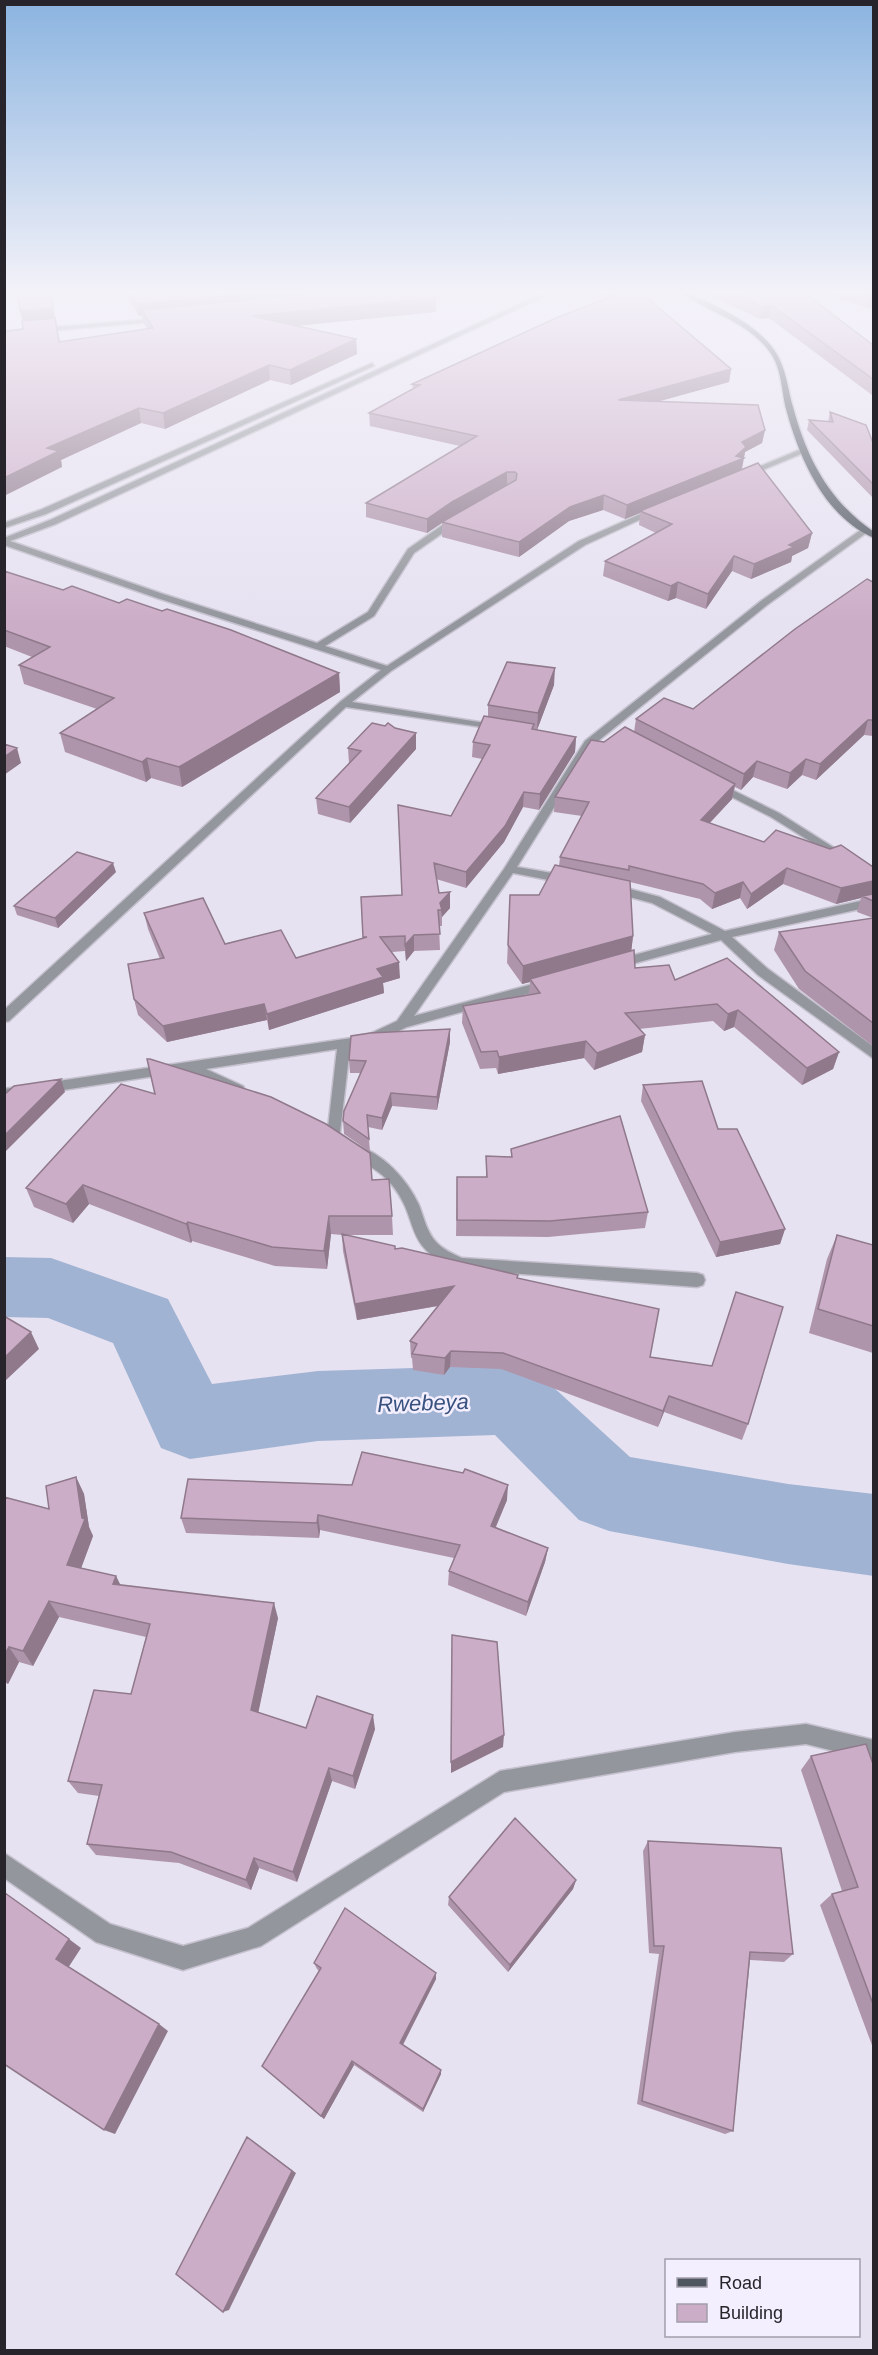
<svg xmlns="http://www.w3.org/2000/svg" width="878" height="2355" viewBox="0 0 878 2355" font-family="Helvetica,sans-serif">
<rect width="100%" height="100%" fill="#e7e2f1"/>
<g fill="none" stroke-linecap="round" stroke-linejoin="round">
<!-- river -->
<path fill="#a1b3d3" fill-rule="evenodd" d="M 4,1257 L 51,1258 L 168,1299 L 212,1384 L 318,1371 L 512,1365 L 540,1375 L 630,1457 L 788,1484 L 874,1494 L 874,1576 L 788,1564 L 609,1531 L 579,1520 L 495,1435 L 318,1441 L 190,1459 L 161,1448 L 113,1343 L 48,1318 L 4,1317 Z"/>
<!-- minor casing -->
<g stroke="#c4c0cd" stroke-width="3">
<path id="minor" d="M 424,292 L 444,292 L 411,297 L 408,295 Z
M 546,292 L 554,292 L 56,524 L 10,541 L 163,594 L 317,643 L 368,612 L 408,549 L 454,517 L 460,517 L 460,521 L 414,553 L 374,616 L 325,646 L 387,666 L 579,541 L 654,508 L 661,510 L 585,545 L 391,671 L 352,702 L 498,725 L 503,728 L 502,730 L 346,707 L 9,1021 L 4,1022 L 4,1010 L 340,702 L 381,670 L 157,598 L 4,545 L 4,538 L 50,520 Z
M 165,318 L 163,321 L 4,335 L 4,331 Z
M 372,363 L 374,366 L 46,514 L 4,528 L 4,523 L 40,510 Z
M 799,450 L 806,452 L 746,477 L 739,475 Z
M 862,529 L 869,531 L 767,605 L 593,745 L 517,867 L 569,876 L 575,880 L 569,884 L 513,873 L 414,1016 L 548,980 L 553,981 L 554,984 L 553,987 L 407,1027 L 373,1043 L 350,1047 L 339,1141 L 334,1142 L 327,1137 L 337,1049 L 206,1069 L 243,1086 L 245,1090 L 238,1095 L 188,1071 L 4,1099 L 4,1089 L 365,1036 L 397,1021 L 504,869 L 585,741 L 761,601 Z
M 716,782 L 779,813 L 874,873 L 874,881 L 771,817 L 712,787 L 712,783 Z
M 611,884 L 660,897 L 725,931 L 874,898 L 874,906 L 732,937 L 768,969 L 874,1047 L 874,1059 L 758,975 L 721,940 L 617,968 L 612,967 L 611,964 L 612,961 L 712,934 L 652,903 L 607,891 L 605,888 Z
M 355,1145 C 383,1153 407,1179 419,1205 C 424,1218 427,1233 437,1243 C 444,1250 453,1254 462,1258 L 697,1273 L 703,1275 L 705,1280 L 703,1285 L 697,1287 L 454,1269 C 401,1243 421,1221 392,1185 C 381,1171 364,1163 350,1154 L 348,1150 L 350,1146 Z
M 806,1724 L 874,1740 L 874,1761 L 806,1744 L 735,1752 L 504,1792 L 261,1946 L 183,1970 L 96,1942 L 4,1878 L 4,1853 L 110,1924 L 183,1946 L 248,1928 L 500,1771 L 735,1732 Z"/>
</g>
<!-- primary casing -->
<g stroke="#c4c0cd" stroke-width="3">
<path id="primary" d="M 680,292 L 687,292 C 716,307 751,320 772,347 C 786,365 787,386 793,407 C 807,459 829,501 874,532 L 874,538 C 823,516 798,455 785,405 C 782,390 781,371 773,357 C 752,322 710,314 680,292 Z"/>
</g>
<!-- minor -->
<use href="#minor" fill="#93969c" fill-rule="evenodd"/>
<!-- primary -->
<use href="#primary" fill="#505660" fill-rule="evenodd"/>
</g>
<!-- wall -->
<path fill="#af95ab" d="M 50,292 L 60,342 L 147,329 L 144,324 L 142,316 L 139,316 L 124,292 L 429,292 L 436,298 L 436,312 L 296,326 L 356,339 L 357,354 L 291,385 L 270,380 L 165,429 L 141,423 L 61,460 L 62,467 L 23,329 Z
M 591,292 L 640,292 L 731,369 L 729,382 L 658,401 L 765,430 L 762,443 L 745,452 L 742,470 L 812,533 L 808,548 L 792,556 L 791,562 L 751,579 L 732,571 L 706,609 L 676,598 L 668,601 L 603,576 L 605,561 L 656,533 L 639,525 L 640,513 L 625,519 L 603,510 L 569,521 L 519,557 L 442,537 L 442,523 L 427,533 L 366,517 L 366,503 L 460,446 L 370,426 L 369,413 L 413,389 L 412,384 L 606,299 Z
M 702,292 L 803,292 L 873,345 L 873,393 L 872,395 L 769,318 L 760,319 Z
M 820,292 L 873,292 L 867,308 Z
M 830,412 L 873,443 L 873,498 L 807,430 L 809,420 L 828,422 Z
M 4,571 L 63,590 L 119,603 L 339,673 L 340,692 L 182,787 L 151,778 L 146,782 L 65,752 L 60,733 L 97,709 L 24,684 L 19,665 L 32,657 L 4,646 Z
M 873,582 L 873,736 L 864,735 L 816,780 L 802,775 L 787,789 L 753,777 L 741,790 L 735,787 L 732,799 L 710,823 L 873,901 L 873,1046 L 799,989 L 774,950 L 779,932 L 873,918 L 857,912 L 861,898 L 836,904 L 783,884 L 747,909 L 740,898 L 712,909 L 700,899 L 630,882 L 633,936 L 631,951 L 635,968 L 675,980 L 839,1052 L 833,1069 L 802,1085 L 734,1027 L 724,1031 L 713,1021 L 639,1029 L 645,1035 L 642,1052 L 594,1070 L 584,1058 L 498,1074 L 496,1068 L 480,1069 L 462,1023 L 463,1006 L 529,994 L 530,982 L 522,984 L 507,963 L 510,895 L 539,895 L 559,866 L 560,857 L 582,816 L 554,812 L 555,797 L 604,742 L 634,732 L 636,719 L 693,709 Z
M 554,685 L 537,730 L 533,729 L 576,737 L 575,752 L 539,810 L 523,807 L 504,842 L 466,888 L 436,879 L 439,893 L 450,908 L 442,917 L 442,926 L 439,926 L 440,950 L 414,951 L 406,961 L 405,951 L 392,952 L 400,978 L 383,983 L 384,993 L 269,1030 L 267,1020 L 167,1042 L 138,1015 L 134,999 L 160,959 L 148,929 L 144,913 L 225,944 L 296,958 L 363,938 L 402,895 L 451,816 L 482,759 L 472,757 L 473,742 L 488,717 L 488,705 Z
M 395,728 L 416,733 L 416,749 L 350,823 L 318,814 L 316,798 L 349,764 L 348,748 Z
M 116,872 L 58,928 L 17,915 L 14,906 Z
M 450,1042 L 437,1110 L 392,1106 L 382,1130 L 368,1127 L 370,1152 L 344,1134 L 343,1121 L 360,1073 L 350,1073 L 349,1060 Z
M 643,1085 L 718,1129 L 785,1229 L 780,1244 L 716,1257 L 641,1101 Z
M 155,1094 L 372,1180 L 392,1216 L 393,1235 L 346,1235 L 395,1249 L 518,1278 L 650,1357 L 748,1424 L 742,1440 L 664,1412 L 658,1427 L 501,1369 L 450,1367 L 444,1375 L 413,1370 L 412,1358 L 411,1358 L 410,1341 L 438,1306 L 357,1320 L 343,1251 L 342,1235 L 331,1234 L 327,1269 L 275,1266 L 192,1241 L 191,1243 L 89,1204 L 73,1223 L 34,1207 L 26,1188 Z
M 511,1149 L 648,1212 L 645,1228 L 548,1237 L 456,1236 L 457,1177 L 486,1177 L 486,1156 L 511,1157 Z
M 837,1235 L 873,1245 L 873,1353 L 809,1333 L 827,1259 Z
M 76,1477 L 84,1494 L 89,1527 L 93,1536 L 81,1568 L 116,1576 L 120,1585 L 278,1618 L 258,1712 L 306,1728 L 375,1729 L 355,1789 L 332,1781 L 297,1882 L 259,1868 L 251,1890 L 179,1863 L 96,1855 L 87,1844 L 99,1796 L 78,1793 L 68,1781 L 131,1694 L 146,1637 L 59,1617 L 33,1666 L 19,1662 L 8,1684 L 4,1682 L 4,1497 L 49,1509 Z
M 507,1500 L 496,1527 L 548,1548 L 545,1562 L 526,1616 L 448,1585 L 449,1571 L 454,1558 L 320,1530 L 319,1538 L 186,1533 L 181,1518 Z
M 811,1756 L 873,1764 L 873,2048 L 820,1905 L 832,1894 L 842,1891 L 801,1770 Z
M 648,1841 L 793,1954 L 784,1962 L 750,1960 L 733,2131 L 725,2134 L 637,2104 L 659,1954 L 649,1953 L 643,1851 Z
M 576,1880 L 573,1889 L 508,1972 L 448,1905 L 449,1897 Z
M 314,1963 L 436,1979 L 403,2045 L 441,2074 L 423,2112 L 354,2065 L 324,2119 L 262,2066 L 319,1971 L 317,1969 Z"/>
<!-- shaded-wall -->
<path fill="#8f798b" d="M 270,292 L 399,292 L 142,310 L 142,316 L 139,316 L 137,304 Z
M 873,295 L 873,307 L 867,308 L 870,296 Z
M 436,298 L 436,312 L 254,330 L 252,316 Z
M 771,305 L 769,318 L 760,319 L 762,307 Z
M 53,308 L 56,324 L 24,327 L 20,311 Z
M 356,339 L 357,354 L 291,385 L 290,370 Z
M 269,365 L 270,380 L 165,429 L 163,413 Z
M 731,369 L 729,382 L 617,413 L 618,400 Z
M 139,408 L 141,423 L 61,460 L 62,467 L 4,496 L 4,478 L 47,448 Z
M 765,430 L 762,443 L 745,452 L 741,471 L 640,511 L 640,513 L 625,519 L 627,505 L 736,456 L 742,442 Z
M 507,472 L 507,486 L 452,516 L 427,533 L 427,519 L 452,502 Z
M 604,495 L 603,510 L 569,521 L 519,557 L 519,542 L 570,507 Z
M 812,533 L 808,548 L 792,556 L 791,562 L 751,579 L 754,564 Z
M 734,556 L 732,571 L 706,609 L 708,594 Z
M 678,582 L 676,598 L 668,601 L 671,586 Z
M 555,668 L 554,685 L 537,730 L 538,713 Z
M 339,673 L 340,692 L 182,787 L 179,767 Z
M 868,720 L 864,735 L 816,780 L 820,764 Z
M 416,733 L 416,749 L 350,823 L 349,807 Z
M 576,737 L 575,752 L 539,810 L 540,794 Z
M 17,748 L 21,763 L 4,775 L 4,757 Z
M 147,758 L 151,778 L 146,782 L 142,762 Z
M 806,759 L 802,775 L 787,789 L 790,773 Z
M 757,761 L 753,777 L 741,790 L 744,774 Z
M 735,784 L 732,799 L 698,835 L 701,820 Z
M 524,792 L 523,807 L 504,842 L 466,888 L 466,872 Z
M 113,863 L 116,872 L 58,928 L 55,918 Z
M 787,868 L 783,884 L 747,909 L 751,894 Z
M 873,881 L 873,896 L 862,896 L 861,898 L 836,904 L 841,888 Z
M 743,882 L 740,898 L 712,909 L 715,893 Z
M 450,892 L 450,908 L 442,917 L 440,903 Z
M 414,935 L 414,951 L 406,961 L 405,945 Z
M 633,936 L 631,954 L 530,979 L 530,982 L 522,984 L 523,966 Z
M 399,962 L 400,978 L 383,983 L 384,993 L 269,1030 L 267,1014 L 377,969 Z
M 264,1004 L 267,1020 L 167,1042 L 163,1026 Z
M 738,1010 L 734,1027 L 724,1031 L 728,1014 Z
M 450,1029 L 450,1042 L 437,1110 L 437,1097 Z
M 645,1035 L 642,1052 L 594,1070 L 597,1053 Z
M 586,1041 L 584,1058 L 498,1074 L 499,1057 Z
M 839,1052 L 833,1069 L 802,1085 L 807,1068 Z
M 61,1079 L 65,1092 L 4,1153 L 4,1136 Z
M 391,1093 L 392,1106 L 382,1130 L 382,1118 Z
M 83,1185 L 89,1204 L 73,1223 L 66,1204 Z
M 329,1216 L 331,1234 L 327,1269 L 324,1251 Z
M 188,1222 L 192,1241 L 191,1243 L 186,1224 Z
M 785,1229 L 780,1244 L 716,1257 L 720,1242 Z
M 454,1286 L 454,1303 L 357,1320 L 355,1304 Z
M 31,1332 L 39,1349 L 4,1382 L 4,1358 Z
M 451,1351 L 450,1367 L 444,1375 L 445,1358 Z
M 669,1396 L 664,1412 L 658,1427 L 663,1411 Z
M 76,1477 L 84,1494 L 89,1527 L 93,1536 L 76,1582 L 67,1565 L 82,1518 Z
M 508,1485 L 507,1500 L 490,1540 L 491,1526 Z
M 318,1515 L 320,1530 L 319,1538 L 317,1523 Z
M 548,1548 L 545,1562 L 526,1616 L 528,1602 Z
M 116,1576 L 124,1592 L 113,1584 Z
M 49,1601 L 59,1617 L 33,1666 L 23,1651 Z
M 274,1603 L 278,1618 L 256,1724 L 251,1710 Z
M 9,1647 L 19,1662 L 8,1684 L 4,1679 L 4,1655 Z
M 373,1715 L 375,1729 L 355,1789 L 353,1776 Z
M 504,1735 L 503,1747 L 451,1773 L 451,1762 Z
M 329,1768 L 332,1781 L 297,1882 L 293,1872 Z
M 254,1858 L 259,1868 L 251,1890 L 246,1880 Z
M 576,1880 L 573,1889 L 508,1972 L 510,1965 Z
M 69,1939 L 81,1948 L 68,1968 L 56,1959 Z
M 436,1973 L 436,1979 L 401,2048 L 400,2043 Z
M 159,2024 L 168,2031 L 115,2134 L 104,2130 Z
M 352,2061 L 354,2065 L 324,2119 L 321,2116 Z
M 441,2070 L 441,2074 L 423,2112 L 423,2109 Z
M 247,2137 L 296,2173 L 229,2310 L 223,2312 Z"/>
<!-- building -->
<path fill="#ccadc7" stroke="#8f798b" stroke-width="1.5" d="M 17,292 L 50,292 L 53,308 L 20,311 Z
M 130,292 L 270,292 L 137,304 Z
M 327,292 L 429,292 L 436,298 L 252,316 L 356,339 L 290,370 L 269,365 L 163,413 L 139,408 L 47,448 L 59,451 L 4,478 L 4,332 L 23,329 L 22,321 L 55,318 L 59,342 L 153,328 L 142,310 Z
M 618,292 L 640,292 L 731,369 L 618,400 L 758,405 L 765,430 L 742,442 L 746,447 L 736,456 L 744,458 L 627,505 L 604,495 L 570,507 L 519,542 L 442,522 L 516,480 L 517,474 L 515,472 L 507,472 L 452,502 L 427,519 L 366,503 L 477,436 L 369,413 L 420,385 L 412,384 L 556,318 L 621,293 Z
M 731,292 L 803,292 L 873,345 L 873,379 L 771,305 L 762,307 Z
M 859,292 L 873,292 L 873,295 L 870,296 Z
M 830,412 L 866,425 L 873,443 L 873,484 L 809,420 L 833,422 Z
M 758,463 L 812,533 L 789,545 L 794,547 L 754,564 L 734,556 L 708,594 L 678,582 L 671,586 L 605,561 L 672,524 L 640,511 Z
M 4,571 L 63,590 L 72,586 L 119,603 L 127,599 L 162,611 L 167,609 L 231,630 L 339,673 L 179,767 L 147,758 L 142,762 L 60,733 L 114,698 L 19,665 L 50,647 L 4,630 Z
M 867,579 L 873,582 L 873,720 L 868,720 L 820,764 L 806,759 L 790,773 L 757,761 L 744,774 L 636,719 L 664,698 L 693,709 L 795,629 Z
M 507,662 L 555,668 L 538,713 L 488,705 Z
M 484,716 L 534,724 L 532,729 L 576,737 L 540,794 L 524,792 L 505,826 L 466,872 L 434,863 L 439,893 L 450,892 L 440,903 L 442,910 L 438,910 L 440,934 L 414,935 L 405,945 L 405,936 L 380,937 L 399,962 L 377,969 L 383,977 L 267,1014 L 264,1004 L 163,1026 L 134,999 L 128,964 L 164,958 L 144,913 L 203,898 L 225,944 L 281,930 L 296,958 L 367,937 L 363,937 L 361,897 L 402,895 L 398,805 L 451,816 L 490,745 L 473,742 Z
M 372,723 L 385,726 L 388,723 L 395,728 L 416,733 L 349,807 L 316,798 L 361,751 L 348,748 Z
M 625,727 L 735,784 L 701,820 L 764,842 L 776,830 L 830,849 L 841,845 L 873,867 L 873,881 L 841,888 L 787,868 L 751,894 L 743,882 L 715,893 L 703,884 L 629,866 L 629,870 L 560,857 L 589,802 L 555,797 L 591,740 L 604,742 Z
M 4,744 L 17,748 L 4,757 Z
M 77,852 L 113,863 L 55,918 L 14,906 Z
M 555,865 L 630,881 L 633,936 L 523,966 L 508,945 L 510,895 L 539,895 Z
M 873,894 L 873,901 L 862,896 Z
M 873,918 L 873,1023 L 805,971 L 779,932 Z
M 634,950 L 635,968 L 669,965 L 675,980 L 727,958 L 839,1052 L 807,1068 L 738,1010 L 728,1014 L 717,1004 L 625,1013 L 645,1035 L 597,1053 L 586,1041 L 499,1057 L 497,1051 L 481,1052 L 463,1006 L 540,993 L 530,979 Z
M 450,1029 L 437,1097 L 391,1093 L 382,1118 L 367,1115 L 369,1139 L 343,1121 L 344,1111 L 366,1061 L 349,1060 L 351,1036 L 370,1033 Z
M 147,1059 L 150,1059 L 271,1097 L 326,1124 L 370,1153 L 372,1180 L 389,1179 L 392,1216 L 329,1216 L 324,1251 L 272,1247 L 188,1222 L 186,1224 L 83,1185 L 66,1204 L 26,1188 L 121,1084 L 155,1094 Z
M 61,1079 L 4,1136 L 4,1095 L 14,1086 Z
M 702,1081 L 718,1129 L 737,1129 L 785,1229 L 720,1242 L 643,1085 Z
M 620,1116 L 648,1212 L 550,1221 L 457,1220 L 457,1177 L 487,1177 L 486,1156 L 512,1157 L 511,1149 Z
M 342,1234 L 395,1246 L 395,1249 L 402,1248 L 518,1275 L 517,1278 L 659,1309 L 650,1357 L 712,1366 L 736,1292 L 783,1307 L 748,1424 L 669,1396 L 663,1411 L 503,1353 L 451,1351 L 445,1358 L 412,1354 L 417,1344 L 410,1341 L 454,1286 L 355,1304 Z
M 837,1235 L 873,1245 L 873,1326 L 818,1309 Z
M 4,1316 L 31,1332 L 4,1358 Z
M 362,1452 L 463,1473 L 465,1469 L 508,1485 L 491,1526 L 548,1548 L 528,1602 L 449,1571 L 460,1545 L 318,1515 L 317,1523 L 181,1518 L 188,1479 L 352,1485 Z
M 76,1477 L 82,1518 L 85,1519 L 67,1565 L 116,1576 L 113,1584 L 274,1603 L 251,1710 L 306,1728 L 317,1696 L 373,1715 L 353,1776 L 329,1768 L 293,1872 L 254,1858 L 246,1880 L 171,1852 L 87,1844 L 102,1785 L 68,1781 L 94,1690 L 131,1694 L 150,1624 L 49,1601 L 23,1651 L 9,1647 L 4,1655 L 4,1497 L 49,1509 L 46,1486 Z
M 452,1635 L 497,1642 L 504,1735 L 451,1762 Z
M 866,1744 L 873,1764 L 873,2004 L 832,1894 L 858,1887 L 811,1756 Z
M 515,1818 L 576,1880 L 510,1965 L 449,1897 Z
M 648,1841 L 781,1848 L 793,1954 L 750,1952 L 733,2131 L 642,2101 L 664,1946 L 654,1946 Z
M 5,1893 L 69,1939 L 56,1959 L 159,2024 L 104,2130 L 4,2064 Z
M 345,1908 L 436,1973 L 400,2043 L 441,2070 L 423,2109 L 352,2061 L 321,2116 L 262,2066 L 321,1968 L 314,1963 Z
M 247,2137 L 292,2171 L 223,2312 L 176,2274 Z"/>
<!-- sky -->
<linearGradient id="sky" x2="0" y2="1"><stop stop-color="#8bb4e0"/><stop offset="0.47" stop-color="#f4f2f9"/><stop offset="1" stop-color="#f4f2f9" stop-opacity="0"/></linearGradient>
<rect width="878" height="622" fill="url(#sky)"/>
<g text-anchor="middle" dominant-baseline="central" stroke-width="5" stroke-linejoin="round" paint-order="stroke">
<!-- water labels -->
<g font-size="22" font-style="italic" fill="#38517e" stroke="#f4effe">
<text transform="translate(423 1403) rotate(-2)">Rwebeya</text>
</g>
</g>
<!-- border -->
<rect width="878" height="2355" fill="none" stroke="#27252b" stroke-width="12"/>
<!-- legend -->
<rect x="665" y="2259" width="195" height="78" fill="#f4effe" stroke="#a29eaa" stroke-width="1.5"/>
<rect x="677" y="2278" width="30" height="9" fill="#505660" stroke="#a29eaa" stroke-width="1.5"/>
<text x="719" y="2289" font-size="18" fill="#27252b">Road</text>
<rect x="677" y="2304" width="30" height="18" fill="#ccadc7" stroke="#a29eaa" stroke-width="1.5"/>
<text x="719" y="2319" font-size="18" fill="#27252b">Building</text>
</svg>
